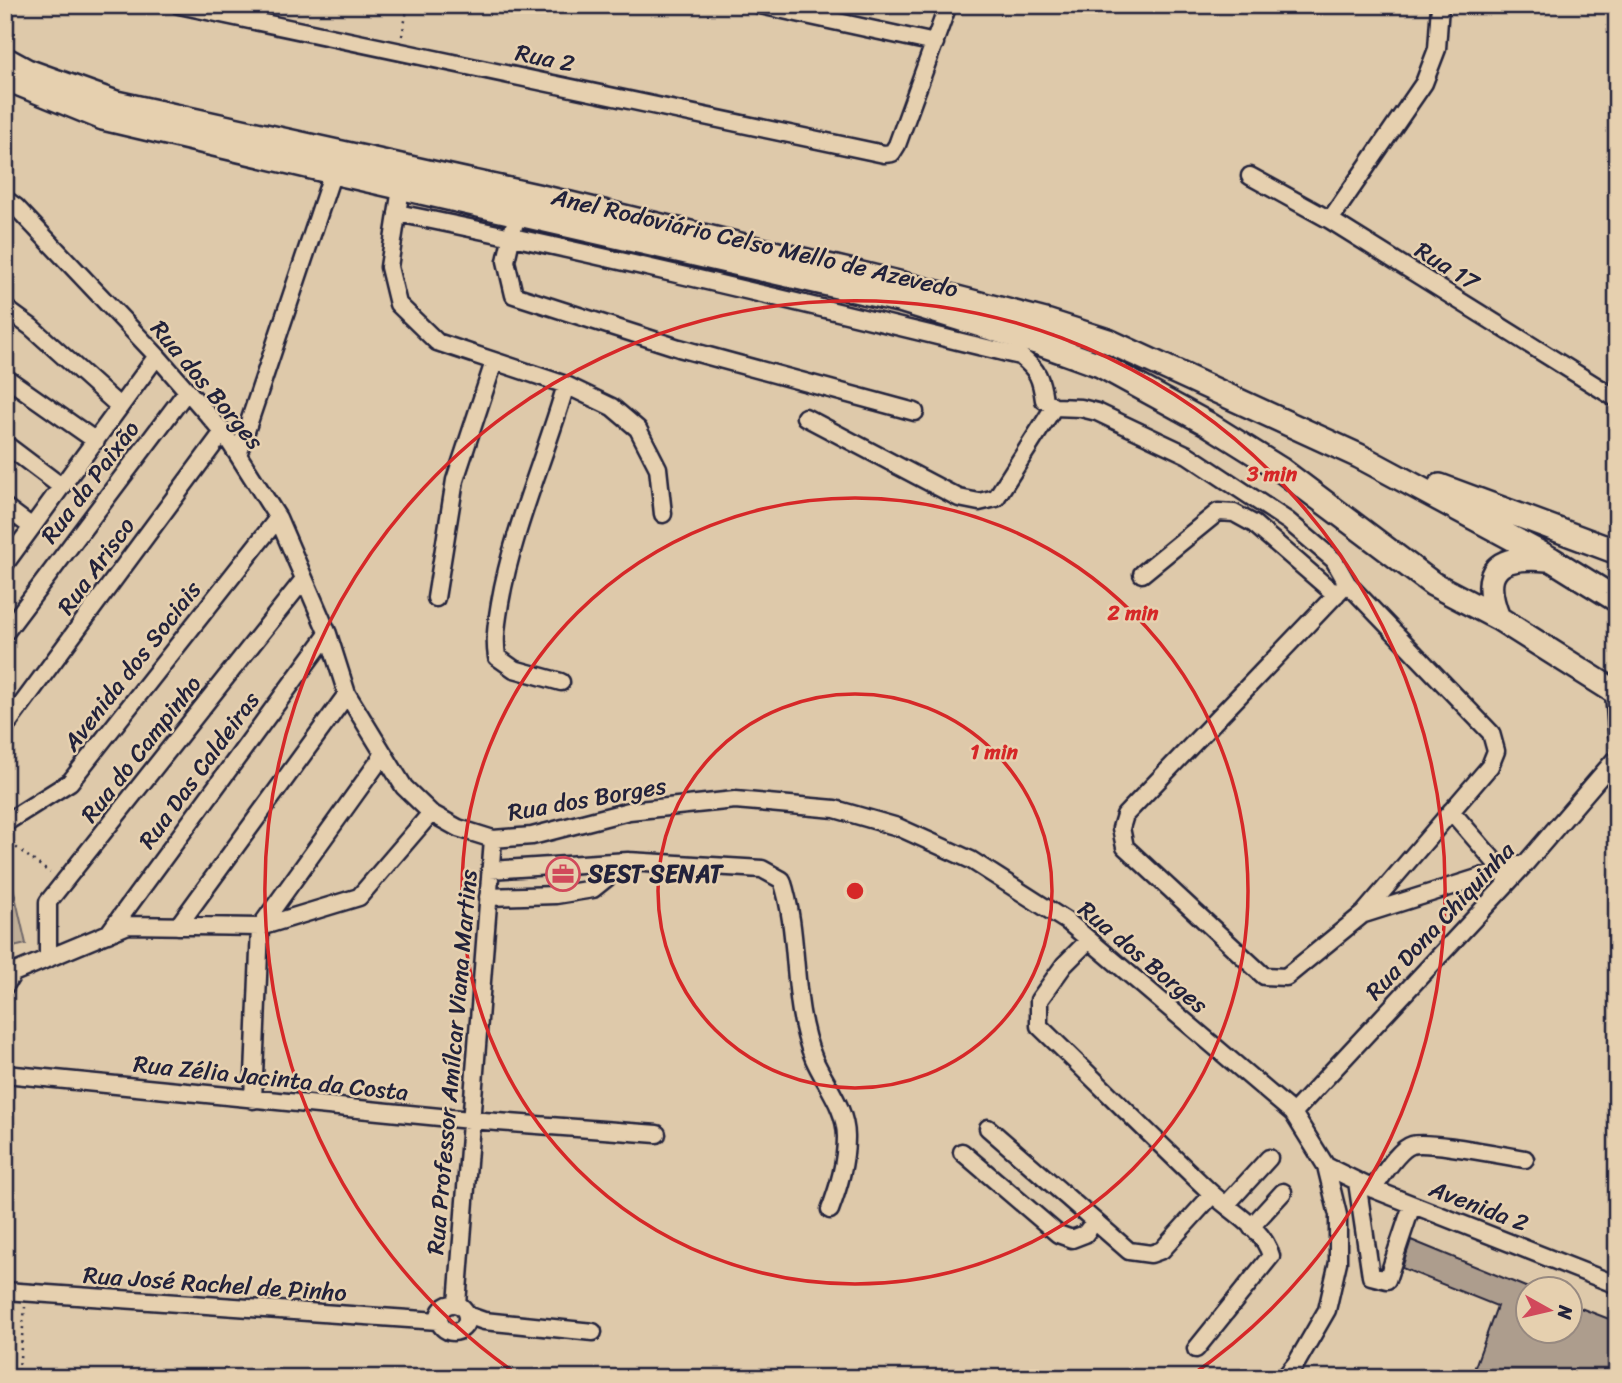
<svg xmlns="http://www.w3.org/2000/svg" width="1622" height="1383" viewBox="0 0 1622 1383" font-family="Sriracha,sans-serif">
<rect width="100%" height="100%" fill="#dec9aa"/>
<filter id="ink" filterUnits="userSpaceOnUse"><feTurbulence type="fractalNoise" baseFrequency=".0143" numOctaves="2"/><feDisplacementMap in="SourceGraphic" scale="14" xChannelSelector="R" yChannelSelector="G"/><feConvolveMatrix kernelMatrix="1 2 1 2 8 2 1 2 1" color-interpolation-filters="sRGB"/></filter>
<g filter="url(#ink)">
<!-- green -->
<path fill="#bfae98" stroke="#70686a" stroke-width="2" d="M 13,887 L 26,944 L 5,949 L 5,889 Z"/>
<!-- building -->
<path fill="#ad9d8d" stroke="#22223b" stroke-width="2" d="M 1411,1240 L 1528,1288 L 1528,1331 L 1570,1331 L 1570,1304 L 1617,1322 L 1617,1378 L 1471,1378 L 1497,1306 L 1402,1268 Z"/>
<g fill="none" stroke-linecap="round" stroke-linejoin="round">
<!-- minor casing -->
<g stroke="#22223b" stroke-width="21">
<path id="minor" d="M 179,5 L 884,154 L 892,153 L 897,145 L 948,5
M 760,5 L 935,43
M 1250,176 L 1330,220 L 1617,399
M 401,188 L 389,267 L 398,304 L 437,342 L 566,385 C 545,458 513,528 500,603 C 497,622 494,638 497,657 L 514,669 L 561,682
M 5,199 L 16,207 L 157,356 L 223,432 L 238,455 L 278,518 L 328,634 L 347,694 L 404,787 L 431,813 L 458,828 L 493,839 L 532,836 L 629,811 L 735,800 L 835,809 L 898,827 L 971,860 L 1068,922 L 1293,1113 L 1326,1166 L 1338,1215 L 1338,1262 L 1327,1310 L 1297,1362 L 1284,1378
M 397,213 C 606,255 813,306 1020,356 C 1038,370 1041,378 1044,400 L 1054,407 L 1081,408 L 1097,412 L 1188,455 L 1288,521 L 1334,560 L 1347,583 L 1491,733 L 1496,751 L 1490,766 L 1363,914 L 1286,977 L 1264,976 L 1125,847 L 1121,828 L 1125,815 L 1347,583
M 1330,220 L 1424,83 L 1437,49 L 1440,5
M 514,226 L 506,261 L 514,295 L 679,348 L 915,412
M 5,308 L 31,327 L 120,407
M 5,377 L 96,441
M 566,385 L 612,407 L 638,429 L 658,468 L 663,514
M 805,417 L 959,498 L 979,502 L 996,498 L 1054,407
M 5,444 L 62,487
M 238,455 L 333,172
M 5,507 L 32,527
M 5,564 L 157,356
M 1142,574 L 1218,512 L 1234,513 L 1254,524 L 1336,595
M 436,598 L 455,480 L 494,362
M 5,633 L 187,391
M 1614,692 L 1617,734
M 5,727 L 223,432
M 1451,811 L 1502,870
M 5,823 L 70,782 L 278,518
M 490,870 L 628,861 L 762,869 L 782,880 C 801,938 790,1002 814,1059 C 825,1084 846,1108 846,1137 C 846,1163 839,1186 830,1210
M 488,897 L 556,895 L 593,889 L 628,861
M 1364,914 L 1522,864
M 178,926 L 347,694
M 108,934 L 328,634
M 1089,940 L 1064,965 L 1039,1000 L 1039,1026 C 1096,1081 1152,1137 1209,1191 C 1230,1211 1263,1227 1271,1256 L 1196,1349
M 48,959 L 48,902 L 304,579
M 5,986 L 13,973 L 128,925 L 260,927 L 359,897 L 431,813
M 5,1074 L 470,1120 L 657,1134
M 253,1100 L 260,927 L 384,754
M 1293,1113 L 1525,864 L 1617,757
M 988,1128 L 1129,1251 L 1151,1254 L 1162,1250 L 1212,1195
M 962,1152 L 1058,1234 L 1072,1239 L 1085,1234 L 1095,1221
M 1326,1166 L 1373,1189 L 1617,1285
M 1357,1182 L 1371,1276 L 1387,1280 L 1412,1205
M 1373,1189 C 1382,1177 1398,1149 1412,1145 C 1427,1140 1505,1156 1525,1159
M 1226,1205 L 1269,1158
M 1251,1227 L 1283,1192
M 5,1291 L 438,1321
M439 1318a14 14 0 1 1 28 0a14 14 0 1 1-28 0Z
M 457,1304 L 493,839
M 467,1315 L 484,1321 L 593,1332"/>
</g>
<!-- highway casing -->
<g stroke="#22223b" stroke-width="28">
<path id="highway" d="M 5,59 L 27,71 L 116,103 L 541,197 L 907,285 L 1049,322 L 1108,341 L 1359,456 L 1551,559 L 1617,600
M 5,78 L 103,118 L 333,172 L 903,301 L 1036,342 L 1100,365 L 1208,424 L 1280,469 L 1433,584 L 1498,618 L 1617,693
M 1440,486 L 1617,552
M 1498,618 C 1479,569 1498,555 1547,559"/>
</g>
<!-- path -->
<path stroke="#22223b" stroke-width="2.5" stroke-dasharray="2 5" stroke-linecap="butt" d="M 402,36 L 408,5
M 5,839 L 50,873
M 18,1378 L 25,1307"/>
<!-- minor -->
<use href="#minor" stroke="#e6d0af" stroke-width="16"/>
<!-- highway -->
<use href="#highway" stroke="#e6d0af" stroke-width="23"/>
</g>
</g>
<!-- distance rings -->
<g fill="none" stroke="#d62828" stroke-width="3.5">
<circle cx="855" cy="891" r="197"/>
<circle cx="855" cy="891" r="393"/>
<path d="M521 1377A590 590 0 1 1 1189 1377"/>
</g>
<!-- icons -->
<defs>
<g id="office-ring" transform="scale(1.75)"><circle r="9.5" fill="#e6d0af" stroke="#d1495b" stroke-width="1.5"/><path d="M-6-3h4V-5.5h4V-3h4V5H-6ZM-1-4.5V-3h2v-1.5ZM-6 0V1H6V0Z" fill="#d1495b"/></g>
</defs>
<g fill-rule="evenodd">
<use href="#office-ring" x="563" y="874"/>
</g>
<g text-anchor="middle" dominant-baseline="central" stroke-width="5" stroke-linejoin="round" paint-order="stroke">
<!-- street labels -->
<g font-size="24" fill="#22223b" stroke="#e6d0af">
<text transform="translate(545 58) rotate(12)">Rua 2</text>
<text transform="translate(755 243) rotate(13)">Anel Rodoviário Celso Mello de Azevedo</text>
<text transform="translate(1447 266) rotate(32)">Rua 17</text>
<text transform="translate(207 385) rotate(50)">Rua dos Borges</text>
<text transform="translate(90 482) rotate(-53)">Rua da Paixão</text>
<text transform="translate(96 566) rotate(-54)">Rua Arisco</text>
<text transform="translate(132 666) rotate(-52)">Avenida dos Sociais</text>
<text transform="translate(141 749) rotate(-52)">Rua do Campinho</text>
<text transform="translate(199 770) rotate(-54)">Rua Das Caldeiras</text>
<text transform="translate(587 799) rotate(-10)">Rua dos Borges</text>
<text transform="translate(1440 921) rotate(-47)">Rua Dona Chiquinha</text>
<text transform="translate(1143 957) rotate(40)">Rua dos Borges</text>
<text transform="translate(452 1062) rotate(-85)">Rua Professor Amílcar Viana Martins</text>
<text transform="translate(271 1078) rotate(6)">Rua Zélia Jacinta da Costa</text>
<text transform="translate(1479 1206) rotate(21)">Avenida 2</text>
<text transform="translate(215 1284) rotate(4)">Rua José Rachel de Pinho</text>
</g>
<!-- poi labels -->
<g font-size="24" font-weight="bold" fill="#22223b" stroke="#e6d0af" text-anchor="start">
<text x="588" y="874">SEST SENAT</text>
</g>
</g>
<circle cx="855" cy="891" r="10" fill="#d62828" stroke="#e6d0af" stroke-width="3.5"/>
<g font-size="21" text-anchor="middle" font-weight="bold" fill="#d62828" stroke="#e6d0af" stroke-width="5" stroke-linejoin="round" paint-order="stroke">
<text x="1272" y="481">3 min</text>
<text x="1133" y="620">2 min</text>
<text x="994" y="759">1 min</text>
</g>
<!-- margin -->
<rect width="1622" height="1383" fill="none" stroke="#e6d0af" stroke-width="28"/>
<rect x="14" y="14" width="1594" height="1355" fill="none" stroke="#22223b" stroke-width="2.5" filter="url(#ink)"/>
<!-- north arrow -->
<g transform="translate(1549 1310) rotate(98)"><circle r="33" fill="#e6d0af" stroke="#988a81" stroke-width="2"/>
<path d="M0-5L12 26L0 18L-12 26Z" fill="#d1495b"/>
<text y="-10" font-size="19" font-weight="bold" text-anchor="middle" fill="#22223b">N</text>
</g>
</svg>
